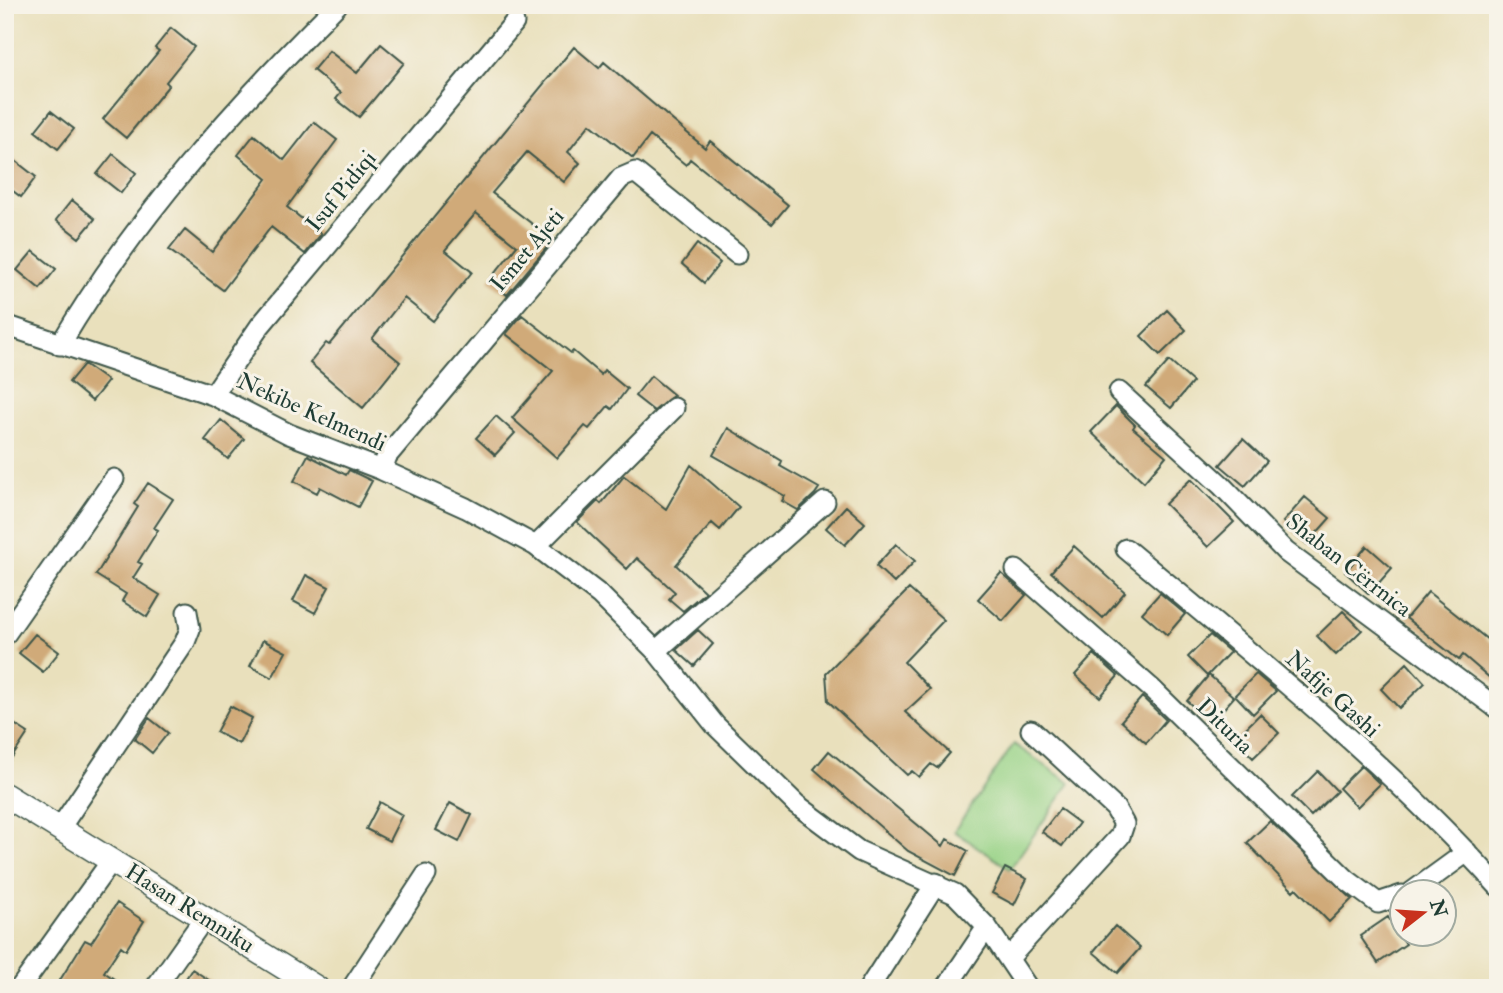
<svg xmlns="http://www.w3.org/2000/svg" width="1503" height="993" viewBox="0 0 1503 993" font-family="'IM FELL Double Pica',serif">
<rect width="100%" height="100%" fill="#f7f3e8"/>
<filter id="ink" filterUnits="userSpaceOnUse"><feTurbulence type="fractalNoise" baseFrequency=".0143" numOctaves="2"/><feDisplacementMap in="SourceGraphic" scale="14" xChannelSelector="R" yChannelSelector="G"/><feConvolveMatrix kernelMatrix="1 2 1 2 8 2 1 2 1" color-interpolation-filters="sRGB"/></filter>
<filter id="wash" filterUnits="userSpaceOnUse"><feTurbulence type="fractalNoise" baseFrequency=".00686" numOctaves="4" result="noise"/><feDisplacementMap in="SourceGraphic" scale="28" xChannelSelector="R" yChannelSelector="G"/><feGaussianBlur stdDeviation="1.57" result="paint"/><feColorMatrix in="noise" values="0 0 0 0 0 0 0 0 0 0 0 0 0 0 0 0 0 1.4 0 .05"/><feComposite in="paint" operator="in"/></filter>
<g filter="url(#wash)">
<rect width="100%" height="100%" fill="#e9e0bc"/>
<!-- green -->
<path fill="#99d387" stroke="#5c885e" stroke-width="2" d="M 1014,744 L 1070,783 L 1010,869 L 954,831 Z"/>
<g id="blocks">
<!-- building -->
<path fill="#d0aa79" d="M 171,28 L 194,47 L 166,82 L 169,85 L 126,138 L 103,119 L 159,51 L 155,48 Z
M 381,44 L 404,63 L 359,117 L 336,99 L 341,93 L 313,70 L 329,51 L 357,73 Z
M 574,47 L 599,68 L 604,62 L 705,148 L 710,141 L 788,205 L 772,224 L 690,159 L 686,165 L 650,136 L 633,158 L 590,124 L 568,152 L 580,163 L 564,182 L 527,152 L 492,193 L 553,240 L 507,295 L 489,280 L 517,246 L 476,213 L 445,250 L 472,272 L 433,321 L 404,298 L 372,339 L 400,362 L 363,408 L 310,363 L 326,343 L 329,345 Z
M 51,111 L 74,129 L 58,149 L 35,131 Z
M 314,122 L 337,140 L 287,207 L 321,234 L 305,254 L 271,227 L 223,290 L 169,250 L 185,230 L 212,252 L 267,179 L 238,155 L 254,135 L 284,160 Z
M 113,154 L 136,173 L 121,193 L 97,174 Z
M 13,159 L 36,177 L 21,197 L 5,185 L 5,169 Z
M 72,200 L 95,219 L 79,238 L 56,220 Z
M 697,244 L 720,263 L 704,283 L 682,264 Z
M 33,251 L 56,269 L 40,289 L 17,270 Z
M 1167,310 L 1186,330 L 1160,355 L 1141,336 Z
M 522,315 L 571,353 L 573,351 L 601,375 L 604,370 L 627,389 L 612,409 L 608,406 L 589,429 L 585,426 L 557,458 L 512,418 L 553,371 L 506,334 Z
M 1169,361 L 1193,382 L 1171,408 L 1146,387 Z
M 84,364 L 108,381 L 92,401 L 69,382 Z
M 651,376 L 674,395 L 654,411 L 635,396 Z
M 1116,406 L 1135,425 L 1133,428 L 1166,456 L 1144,482 L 1091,432 Z
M 496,416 L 515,433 L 495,455 L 476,438 Z
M 221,420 L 244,439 L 228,459 L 205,440 Z
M 728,428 L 782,461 L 780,466 L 819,488 L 815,494 L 798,510 L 782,501 L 785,496 L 713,455 Z
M 1243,439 L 1267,461 L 1245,486 L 1220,465 Z
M 308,455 L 346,475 L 349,470 L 372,481 L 358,507 L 320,487 L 317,493 L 294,481 Z
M 691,465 L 739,507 L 720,530 L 712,523 L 676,565 L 705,592 L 683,611 L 669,599 L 675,592 L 637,558 L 627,569 L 577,522 L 598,501 L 601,504 L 624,476 L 666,509 Z
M 1191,479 L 1234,522 L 1208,547 L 1165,504 Z
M 148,483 L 173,499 L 154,528 L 158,530 L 138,562 L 142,564 L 133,578 L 160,595 L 147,617 L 122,601 L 126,594 L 96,575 L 138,507 L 134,504 Z
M 1305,497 L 1330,518 L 1307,544 L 1283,522 Z
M 846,506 L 865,523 L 845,545 L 826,528 Z
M 896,544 L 915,561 L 894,583 L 876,566 Z
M 1074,546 L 1125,592 L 1103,618 L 1051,572 Z
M 1367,546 L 1392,568 L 1369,594 L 1345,572 Z
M 1001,573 L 1026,595 L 1003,621 L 978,599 Z
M 306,575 L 329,587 L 315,613 L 293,601 Z
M 909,589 L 944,620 L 904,662 L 930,689 L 905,712 L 950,753 L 937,768 L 931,764 L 919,777 L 912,771 L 907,775 L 828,701 L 826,673 Z
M 1428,592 L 1498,648 L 1498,685 L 1463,655 L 1459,660 L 1406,618 Z
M 1160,593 L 1185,614 L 1167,635 L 1142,613 Z
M 1343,611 L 1362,630 L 1336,655 L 1317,636 Z
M 698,630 L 713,644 L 694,666 L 676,650 Z
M 35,634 L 59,652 L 43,672 L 19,653 Z
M 1210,635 L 1230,652 L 1207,676 L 1188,657 Z
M 263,640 L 286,652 L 272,678 L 250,666 Z
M 1094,654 L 1118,676 L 1100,697 L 1075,675 Z
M 1407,663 L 1425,683 L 1399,708 L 1381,689 Z
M 1256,674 L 1276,691 L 1253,714 L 1235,695 Z
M 1209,675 L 1234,697 L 1211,723 L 1187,701 Z
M 1142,697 L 1166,720 L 1146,743 L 1121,721 Z
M 230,706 L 252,718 L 239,744 L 216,732 Z
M 1260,714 L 1279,733 L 1253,758 L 1235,739 Z
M 5,718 L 28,733 L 5,768 Z
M 149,718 L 168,733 L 152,753 L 135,739 Z
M 829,751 L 943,846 L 947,839 L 968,851 L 955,876 L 908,851 L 814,769 Z
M 1361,766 L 1380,784 L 1357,807 L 1339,788 Z
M 1318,771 L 1337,791 L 1311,816 L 1292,797 Z
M 380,802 L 402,815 L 389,841 L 366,829 Z
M 450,803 L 472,815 L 459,842 L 436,830 Z
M 1060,809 L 1079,823 L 1062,846 L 1042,832 Z
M 1270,821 L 1352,899 L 1329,922 L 1296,888 L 1293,891 L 1247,843 Z
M 1005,868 L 1027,879 L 1014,905 L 992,893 Z
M 117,903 L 144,921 L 126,950 L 121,946 L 104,972 L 127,988 L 55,988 L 85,940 L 91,943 Z
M 1388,917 L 1406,944 L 1378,963 L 1360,936 Z
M 1115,926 L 1140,948 L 1118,973 L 1093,952 Z
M 192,969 L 221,988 L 180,988 Z"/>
</g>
</g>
<g filter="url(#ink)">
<use href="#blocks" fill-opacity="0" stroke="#3d5548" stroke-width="2"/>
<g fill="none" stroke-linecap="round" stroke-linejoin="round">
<!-- minor casing -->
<g stroke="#3d5548" stroke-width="23">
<path id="minor" d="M 5,325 L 213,395 L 289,434 L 382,470 L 466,508 L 536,546 L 600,595 L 656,651 L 715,725 L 796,804 L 859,851 L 955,894 L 987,927 L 1028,988
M 60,345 C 134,219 234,108 337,5
M 1119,392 L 1221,485 L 1286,552 L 1498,709
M 213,395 L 260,326 L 514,23
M 382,470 L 387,456 L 621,178 L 635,172 L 737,254
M 536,546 L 674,408
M 1126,549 C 1254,656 1386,762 1498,886
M 1016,570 L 1152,689 L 1347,880 L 1378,903 L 1402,895
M 5,635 L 114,479
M 656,651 L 825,502
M 60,828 L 185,642 L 190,629 L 187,612
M 1412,892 L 1467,852
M 1009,958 L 1120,836 L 1124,824 L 1115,808 L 1031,730
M 20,988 L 112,860
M 155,988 L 205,917
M 352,988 L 426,875
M 869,988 L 936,883
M 946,988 L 987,927"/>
</g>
<!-- tertiary casing -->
<g stroke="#3d5548" stroke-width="26">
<path id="tertiary" d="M 5,795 L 317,988"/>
</g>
<!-- minor -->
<use href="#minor" stroke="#fff" stroke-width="19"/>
<!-- tertiary -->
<use href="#tertiary" stroke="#fff" stroke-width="23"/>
</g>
</g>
<g text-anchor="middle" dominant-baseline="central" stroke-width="6" stroke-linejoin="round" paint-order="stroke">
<!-- street labels -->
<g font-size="23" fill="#1f3d34" stroke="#f7f3e8">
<text transform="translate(341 191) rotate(-51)">Isuf Pidiqi</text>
<text transform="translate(527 250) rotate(-50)">Ismet Ajeti</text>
<text transform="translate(312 412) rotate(24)">Nekibe Kelmendi</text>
<text transform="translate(1349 565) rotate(38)">Shaban Cërrnica</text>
<text transform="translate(1333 694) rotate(42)">Nafije Gashi</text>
<text transform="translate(1225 726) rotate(44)">Dituria</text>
<text transform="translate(190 908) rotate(32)">Hasan Remniku</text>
</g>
</g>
<!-- margin -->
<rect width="1503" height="993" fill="none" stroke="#f7f3e8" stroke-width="28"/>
<!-- north arrow -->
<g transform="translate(1423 913) rotate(73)"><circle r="33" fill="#f7f3e8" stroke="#a1aaa0" stroke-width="2"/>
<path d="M0-5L12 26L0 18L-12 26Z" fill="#c8321e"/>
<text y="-10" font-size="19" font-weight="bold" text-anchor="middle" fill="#1f3d34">N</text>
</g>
</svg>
